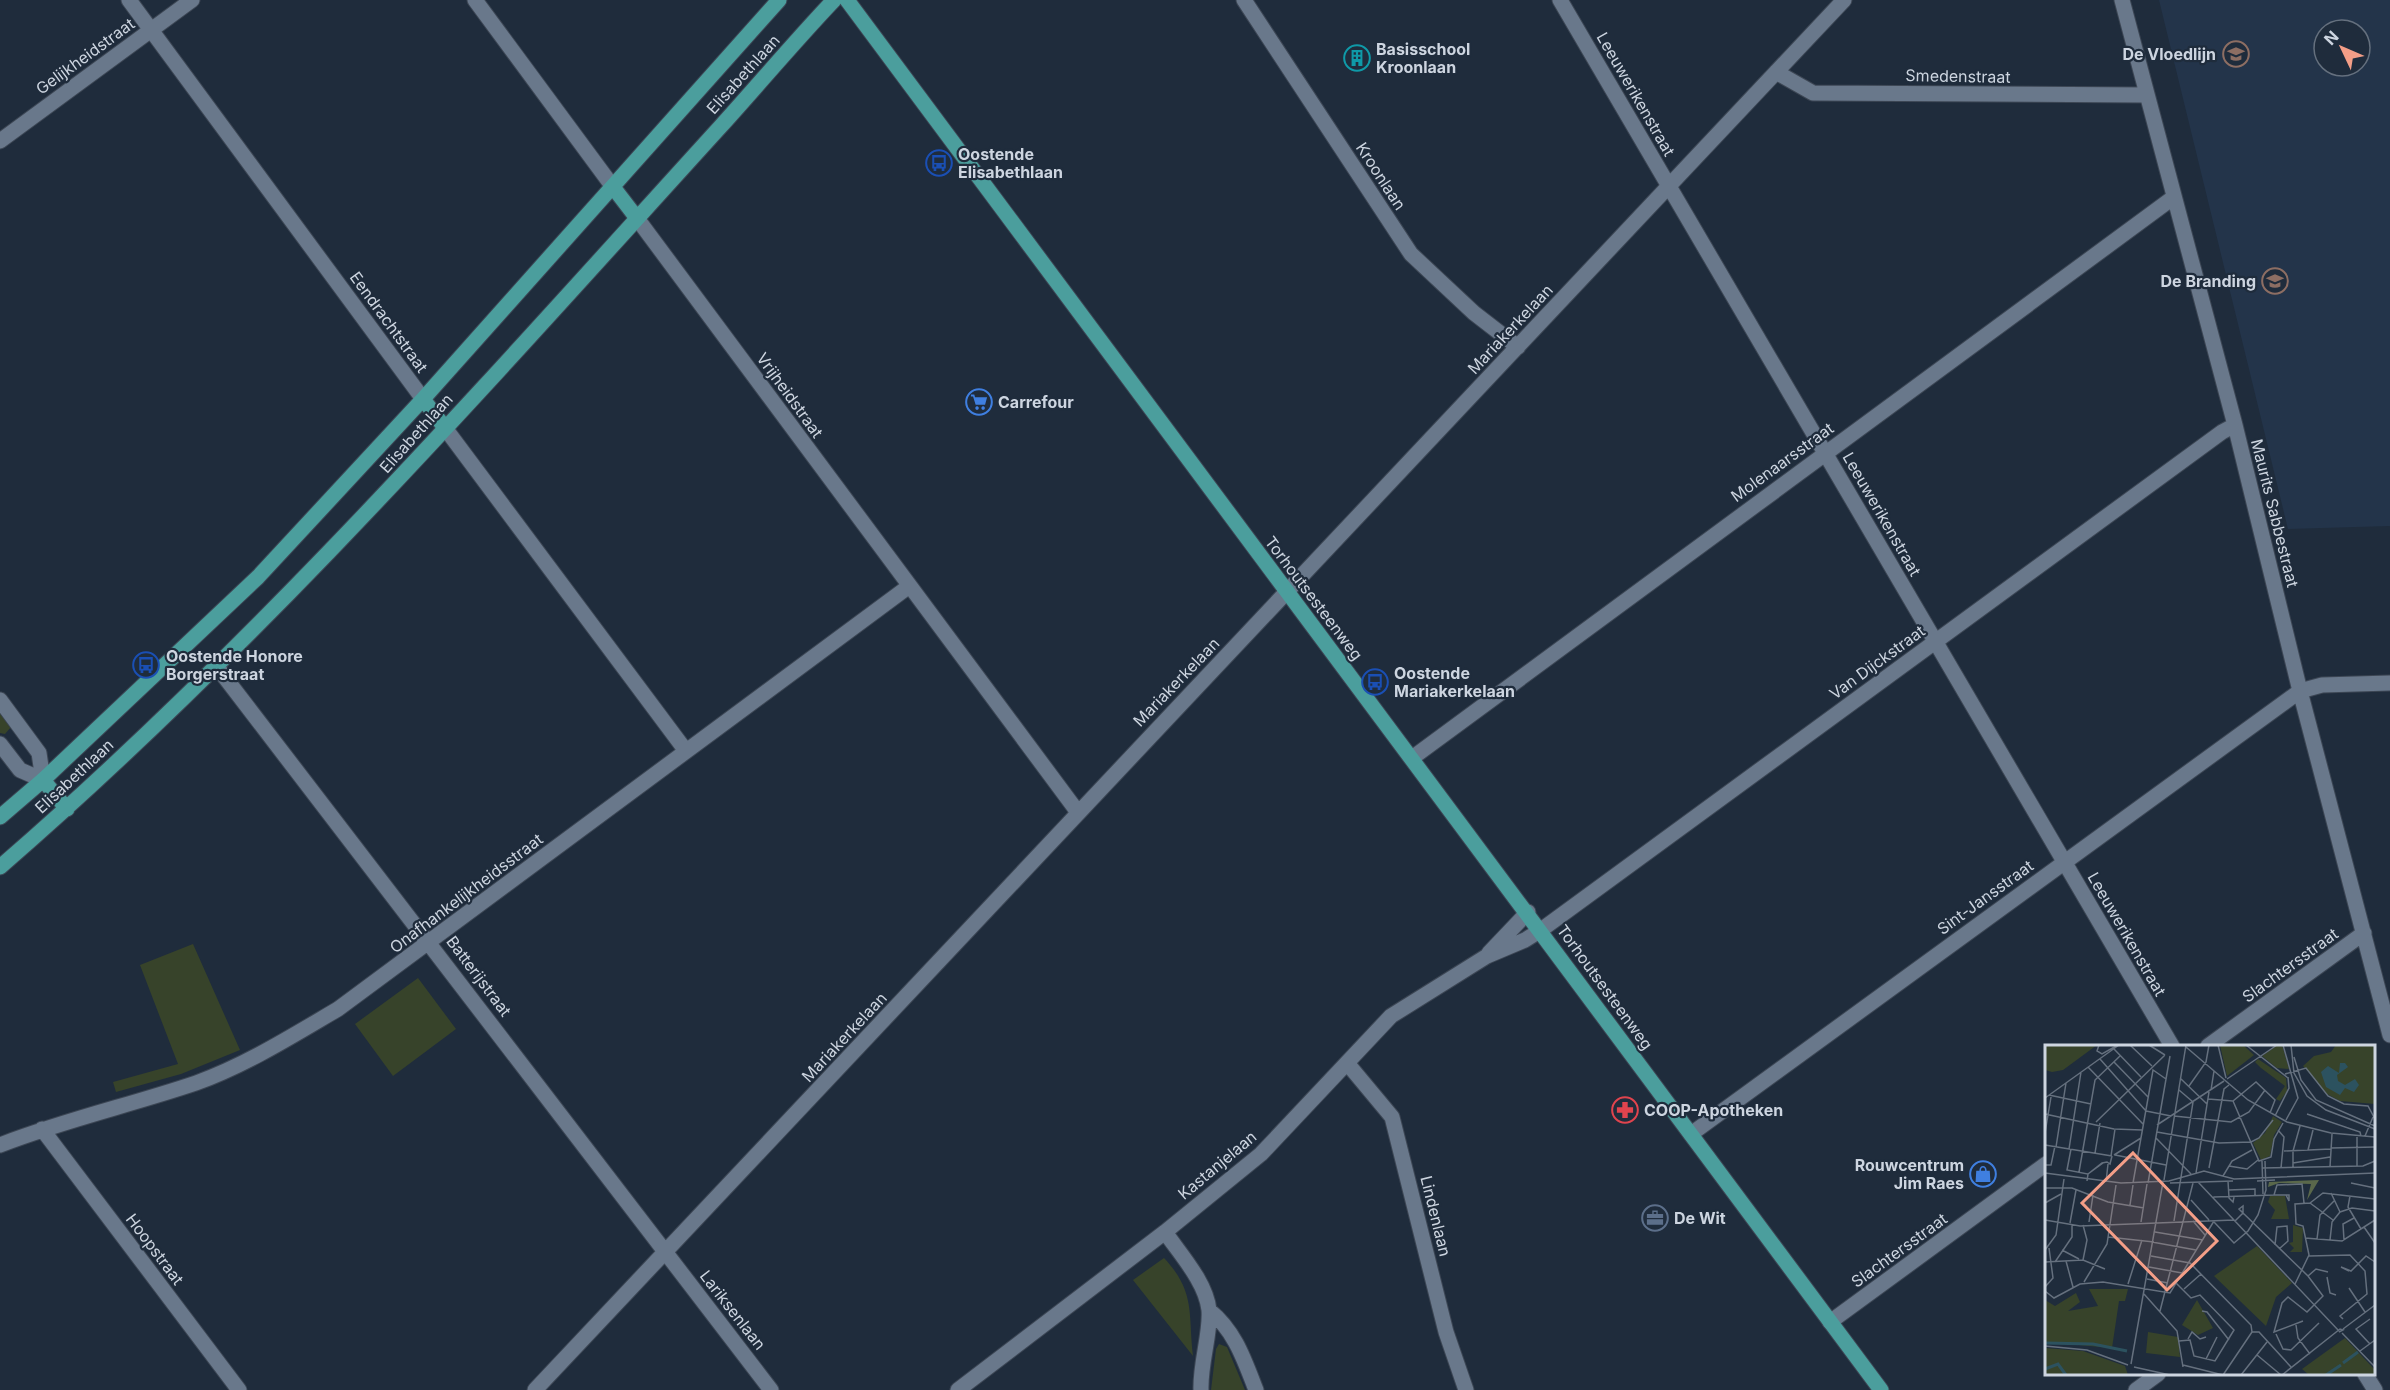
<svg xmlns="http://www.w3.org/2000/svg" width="2390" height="1390" viewBox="0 0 2390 1390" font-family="Inter,sans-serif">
<rect width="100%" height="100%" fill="#1f2c3c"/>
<!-- built -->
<path fill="#23344a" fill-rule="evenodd" d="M 2159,0 L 2390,0 L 2390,526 L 2288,529 ZM 2324,30 L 2360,30 L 2360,66 L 2324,66 Z"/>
<!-- grass -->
<path fill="#37432a" d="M 0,711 L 11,727 L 5,734 L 0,733 Z
M 193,944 L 240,1050 L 181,1074 L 116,1092 L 113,1082 L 178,1064 L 140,965 Z
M 418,978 L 456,1029 L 393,1076 L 355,1024 Z
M 1164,1258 C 1196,1292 1188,1314 1193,1356 L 1133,1280 Z
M 1219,1344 L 1227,1347 L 1245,1390 L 1211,1390 L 1216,1349 Z"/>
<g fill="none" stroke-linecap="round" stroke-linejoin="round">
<!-- minor casing -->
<g stroke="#3c4654" stroke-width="17">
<path id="minor" d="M 129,0 L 423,399
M 475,0 L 613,187
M 1244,0 L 1411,254 L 1474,313 L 1518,347
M 1560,0 L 2172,1046
M 2122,0 L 2235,425 L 2300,691 L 2390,1035
M 1776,72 L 1813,93 L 2146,95
M 0,141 L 192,0
M 636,217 L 1077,811
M 445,428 L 686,751
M 217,667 L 771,1390
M 0,700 L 39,753 L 43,780
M 0,744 L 20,770 L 43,780
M 1412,758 L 2174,197
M 1489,953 L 1528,912
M 2208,1046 L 2364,933
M 1347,1063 L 1392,1117 L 1446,1332 L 1466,1390
M 42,1129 L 239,1390
M 1691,1134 L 2300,691 L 2322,685 L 2390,683
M 0,1145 C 64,1120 131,1105 196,1083 C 246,1065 292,1036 338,1009 L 908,587
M 1165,1232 C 1180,1254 1206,1282 1209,1310 C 1211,1333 1200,1363 1201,1390
M 1209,1310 C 1235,1331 1244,1359 1256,1390
M 1830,1322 L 2046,1164
M 2365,1374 L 2375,1390
M 535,1390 L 1844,0
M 958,1390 L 1165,1232 L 1261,1154 L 1391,1016 L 1487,956 L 1525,940 L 1541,930 L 2222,432 L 2235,425
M 2136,1390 L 2158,1374"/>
</g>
<!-- major casing -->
<g stroke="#3c4654" stroke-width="17">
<path id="major" d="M 847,0 L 1881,1390
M 613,187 L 636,217
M 423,399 L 445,428
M 43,780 L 67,809
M 0,817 L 43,780 L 258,577 L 423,399 L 779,0
M 0,867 C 261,641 489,381 721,126 C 759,84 795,41 834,0"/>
</g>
<!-- minor -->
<use href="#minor" stroke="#69788b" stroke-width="15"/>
<!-- major -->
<use href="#major" stroke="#4b9e9d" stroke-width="15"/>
</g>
<!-- icons -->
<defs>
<g id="school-ring" transform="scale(1.35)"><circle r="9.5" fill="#1f2c3c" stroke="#8d6e63" stroke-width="1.5"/><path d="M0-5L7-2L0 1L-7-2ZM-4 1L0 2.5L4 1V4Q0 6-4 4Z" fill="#8d6e63"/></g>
<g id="building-ring" transform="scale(1.35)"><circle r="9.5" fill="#1f2c3c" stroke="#0f9aa8" stroke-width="1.5"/><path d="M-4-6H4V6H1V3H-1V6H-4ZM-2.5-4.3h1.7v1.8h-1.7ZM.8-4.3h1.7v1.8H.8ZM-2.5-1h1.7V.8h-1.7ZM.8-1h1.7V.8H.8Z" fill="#0f9aa8"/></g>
<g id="bus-ring" transform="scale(1.35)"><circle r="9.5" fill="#1f2c3c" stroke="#1a4fb4" stroke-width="1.5"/><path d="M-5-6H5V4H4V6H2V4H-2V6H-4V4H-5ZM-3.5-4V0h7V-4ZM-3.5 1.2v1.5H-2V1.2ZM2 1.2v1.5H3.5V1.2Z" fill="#1a4fb4"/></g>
<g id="supermarket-ring" transform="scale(1.35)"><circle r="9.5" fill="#1f2c3c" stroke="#3f7fe0" stroke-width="1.5"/><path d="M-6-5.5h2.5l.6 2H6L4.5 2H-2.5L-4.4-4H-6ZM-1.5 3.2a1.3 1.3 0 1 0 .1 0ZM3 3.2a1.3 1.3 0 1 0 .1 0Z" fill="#3f7fe0"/></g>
<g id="pharmacy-ring" transform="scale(1.35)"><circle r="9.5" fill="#1f2c3c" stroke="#e0444e" stroke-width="1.5"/><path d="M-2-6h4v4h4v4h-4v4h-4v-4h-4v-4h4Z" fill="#e0444e"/></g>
<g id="shop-ring" transform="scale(1.35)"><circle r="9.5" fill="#1f2c3c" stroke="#3f7fe0" stroke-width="1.5"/><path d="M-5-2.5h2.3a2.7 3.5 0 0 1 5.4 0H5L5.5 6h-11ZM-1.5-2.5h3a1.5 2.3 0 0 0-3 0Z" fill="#3f7fe0"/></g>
<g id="office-ring" transform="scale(1.35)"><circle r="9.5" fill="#1f2c3c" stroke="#5c6f8a" stroke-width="1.5"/><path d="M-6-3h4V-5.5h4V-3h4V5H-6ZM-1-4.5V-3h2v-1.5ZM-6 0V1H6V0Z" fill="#5c6f8a"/></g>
</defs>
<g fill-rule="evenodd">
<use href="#school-ring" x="2236" y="54"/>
<use href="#building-ring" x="1357" y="58"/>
<use href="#bus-ring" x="939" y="163"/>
<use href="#school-ring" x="2275" y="281"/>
<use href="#supermarket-ring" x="979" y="402"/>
<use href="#bus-ring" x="146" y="665"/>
<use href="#bus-ring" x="1375" y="682"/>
<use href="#pharmacy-ring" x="1625" y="1110"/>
<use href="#shop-ring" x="1983" y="1174"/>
<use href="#office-ring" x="1655" y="1218"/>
</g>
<g text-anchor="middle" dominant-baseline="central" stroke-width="4.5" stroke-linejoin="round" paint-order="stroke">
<!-- poi labels -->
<g font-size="16" font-weight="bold" fill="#cdd5e0" stroke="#1f2c3c" text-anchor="start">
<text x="1376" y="49">Basisschool<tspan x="1376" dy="18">Kroonlaan</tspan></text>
<text x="2216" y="54" text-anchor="end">De Vloedlijn</text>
<text x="958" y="154">Oostende<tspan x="958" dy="18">Elisabethlaan</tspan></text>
<text x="2256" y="281" text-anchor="end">De Branding</text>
<text x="998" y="402">Carrefour</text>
<text x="166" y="656">Oostende Honore<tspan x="166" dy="18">Borgerstraat</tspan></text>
<text x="1394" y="673">Oostende<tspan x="1394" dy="18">Mariakerkelaan</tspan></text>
<text x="1644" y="1110">COOP-Apotheken</text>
<text x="1964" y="1165" text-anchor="end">Rouwcentrum<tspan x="1964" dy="18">Jim Raes</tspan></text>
<text x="1674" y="1218">De Wit</text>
</g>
<!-- street labels -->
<g font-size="16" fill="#cdd5e0" stroke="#1f2c3c">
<text transform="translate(85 56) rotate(-36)">Gelijkheidstraat</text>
<text transform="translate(743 74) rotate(-48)">Elisabethlaan</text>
<text transform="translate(1958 76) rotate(1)">Smedenstraat</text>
<text transform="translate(1636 94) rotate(60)">Leeuwerikenstraat</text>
<text transform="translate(1381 176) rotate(57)">Kroonlaan</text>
<text transform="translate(389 322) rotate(54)">Eendrachtstraat</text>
<text transform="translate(1510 329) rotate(-47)">Mariakerkelaan</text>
<text transform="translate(790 395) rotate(54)">Vrijheidstraat</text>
<text transform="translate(416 433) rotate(-48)">Elisabethlaan</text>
<text transform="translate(1782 462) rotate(-36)">Molenaarsstraat</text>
<text transform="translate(2275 513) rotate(76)">Maurits Sabbestraat</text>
<text transform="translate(1882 514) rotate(60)">Leeuwerikenstraat</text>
<text transform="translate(1314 598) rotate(53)">Torhoutsesteenweg</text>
<text transform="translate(1877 662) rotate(-36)">Van Dijckstraat</text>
<text transform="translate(1176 682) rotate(-46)">Mariakerkelaan</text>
<text transform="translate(74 776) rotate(-43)">Elisabethlaan</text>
<text transform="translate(466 893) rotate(-37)">Onafhankelijkheidsstraat</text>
<text transform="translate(1985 897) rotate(-36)">Sint-Jansstraat</text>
<text transform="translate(2127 934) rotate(60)">Leeuwerikenstraat</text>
<text transform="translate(2290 965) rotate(-36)">Slachtersstraat</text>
<text transform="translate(479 976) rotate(53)">Batterijstraat</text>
<text transform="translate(1605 987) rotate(54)">Torhoutsesteenweg</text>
<text transform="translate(844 1037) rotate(-47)">Mariakerkelaan</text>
<text transform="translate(1217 1165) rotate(-40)">Kastanjelaan</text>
<text transform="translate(1436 1216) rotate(76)">Lindenlaan</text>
<text transform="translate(155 1249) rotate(53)">Hoopstraat</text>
<text transform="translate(1899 1250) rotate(-36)">Slachtersstraat</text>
<text transform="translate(733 1310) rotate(52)">Lariksenlaan</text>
</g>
</g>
<!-- overview -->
<g transform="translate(2045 1045)">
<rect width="330" height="330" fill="#1f2c3c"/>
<path d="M 0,0 L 52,0 L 18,25 L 7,27 L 0,25 ZM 175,0 L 198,0 L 209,10 L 182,31 ZM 44,244 L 83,244 L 80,256 L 74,256 L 67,303 L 0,297 L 0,255 L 10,261 L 31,248 L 35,257 L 23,266 L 53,261 ZM 103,287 L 133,292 L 135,312 L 101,308 ZM 300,293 L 330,325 L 330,330 L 264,330 L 257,324 ZM 0,303 L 38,306 L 80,321 L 83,330 L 0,330 Z" fill="#37432a"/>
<path d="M 274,135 L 262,155 L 266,139 L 234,138 L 223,142 L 224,137 Z" fill="#5a684b"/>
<path d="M 212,201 L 247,238 L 231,252 L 221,281 L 169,231 Z" fill="#37432a"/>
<path d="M 233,0 L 237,0 L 244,24 L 232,23 L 217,11 ZM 291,0 L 330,0 L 330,59 L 295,56 L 282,49 L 258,21 L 269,11 L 286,7 ZM 213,14 L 241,33 L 242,46 L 235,56 L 231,54 L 240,41 L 216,23 L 210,17 ZM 228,71 L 237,77 L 229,90 L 225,111 L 216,115 L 208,98 L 220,88 ZM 225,151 L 240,151 L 244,174 L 226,174 L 230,165 L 223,157 ZM 248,180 L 258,183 L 257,207 L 245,207 L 249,203 L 244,198 L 248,197 ZM 152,255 L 168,283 L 153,290 L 137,280 Z" fill="#37432a"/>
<path d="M 295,18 L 300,18 L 303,22 L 292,30 L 293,36 L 300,40 L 310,34 L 314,40 L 309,47 L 300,43 L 295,50 L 281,42 L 276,27 L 283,21 L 294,28 Z" fill="#2c525f"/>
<path fill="none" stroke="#2c525f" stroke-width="3" d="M 0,298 L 48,299 L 82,306M 298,318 L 313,307M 0,324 L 13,319 L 21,330M 281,330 L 296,320"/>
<path fill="none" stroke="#65707e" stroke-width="1.5" d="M 54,0 L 52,6 L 57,9 L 73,0M 85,0 L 107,21M 104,0 L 120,10M 173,0 L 181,33M 201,0 L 243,33M 238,0 L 253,53 L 241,75M 246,0 L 249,28 L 262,51 L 281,65 L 330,84M 141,2 L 203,55 L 242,77 L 286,88 L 330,92M 69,4 L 96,32M 249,12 L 256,35 L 271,55 L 330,81M 55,14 L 101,66M 69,17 L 103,52M 43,22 L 98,79M 240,29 L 261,23 L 283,51 L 299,59 L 323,61 L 330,74M 135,33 L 162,59M 182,34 L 232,0M 144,41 L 161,17 L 164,0M 166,45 L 169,26M 4,50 L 46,59M 0,53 L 74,0M 163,54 L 188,56 L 211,37 L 230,55 L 225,68M 188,56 L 214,116 L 226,112 L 229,94 L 238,78M 101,66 L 126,71M 0,69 L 69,84 L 97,85M 262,69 L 315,87 L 316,91M 129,71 L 186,77 L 204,67 L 220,45M 230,71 L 244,43 L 243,32M 51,77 L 120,10M 112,80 L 179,36M 233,85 L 239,92 L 236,123M 112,87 L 174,98 L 206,97 L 214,93 L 228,75M 0,88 L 6,52M 320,91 L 328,72M 111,93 L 146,129M 0,100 L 67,111M 11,102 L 21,38M 286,103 L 330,102M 24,104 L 36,27M 26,104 L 22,125 L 43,129 L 42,136M 263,105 L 268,85M 239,106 L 286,104M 50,108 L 55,78M 69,110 L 96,93M 70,110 L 121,120M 66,111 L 70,84M 217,116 L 218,149M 58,118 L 43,129 L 57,118 L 62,117 L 65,119 L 67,111M 248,118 L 285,112M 0,120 L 6,120 L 10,101M 184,121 L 202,124 L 213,115M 312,121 L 312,92M 285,122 L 287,89M 164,123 L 179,44 L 184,40M 217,123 L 318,121 L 330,116M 248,123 L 248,106 L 255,81M 34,127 L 50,35 L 75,11M 0,128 L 76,138 L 124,136 L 159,126 L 189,134 L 330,128M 151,128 L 164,47M 178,131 L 187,116 L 207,105M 119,135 L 141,0M 183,136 L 184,153 L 188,157 L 189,152M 212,136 L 230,135M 61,137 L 63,119M 153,137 L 294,286M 88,138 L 108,25 L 121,34M 103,138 L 125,11M 125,138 L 188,136M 306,138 L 330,143M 0,143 L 27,143 L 63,157 L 99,163M 183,145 L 210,144 L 210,151M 286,148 L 295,167M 229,150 L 232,140 L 257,139 L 259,158M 305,151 L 303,162 L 316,184M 168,153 L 169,152 L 229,150 L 244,150 L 244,156 L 241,150M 146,155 L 164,175M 0,158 L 16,149M 265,158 L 278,148 L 330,154M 265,158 L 288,175M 85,160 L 88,140M 0,175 L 35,181 L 189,175M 129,176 L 148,57 L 134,45M 148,176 L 160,190M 190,176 L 198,168 L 194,164 L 198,161 L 198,168 L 263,231 L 278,251 L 262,267 L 243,252 L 237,258 L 229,287 L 258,276M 44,177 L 48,150M 96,177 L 102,139M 169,177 L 189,198 L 203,186 L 213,170 L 221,145 L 220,116M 25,178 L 31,145M 38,180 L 42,195 L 38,215M 319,182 L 330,198M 110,187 L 158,195M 63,192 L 109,197M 260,193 L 297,196 L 330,175M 272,194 L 275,170 L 289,156M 285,195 L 287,177 L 295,167 L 307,163 L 330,166M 299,195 L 298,179 L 309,173M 107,197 L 151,205M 230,200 L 232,182 L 242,181 L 243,196 L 234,204M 0,205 L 11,190 L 19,134M 17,205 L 34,214M 106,211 L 145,218 L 206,280 L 207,287M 264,211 L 305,210 L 320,226 L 322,249 L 295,271 L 298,274M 21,216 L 28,242M 0,217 L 38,215 L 60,224M 10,217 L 27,192 L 27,179M 104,222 L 137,228M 304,226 L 296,222 L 306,226 L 321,211 L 330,217M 263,231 L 271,224 L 283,227M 282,232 L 285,248 L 291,250M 102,234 L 123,238M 39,237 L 62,199 L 71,140M 131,238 L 146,253 L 155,250 L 189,285 L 170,316 L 149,311 L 145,295 L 134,296M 83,239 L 97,195M 250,239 L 264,210 L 258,181 L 251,179 L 250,159 L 265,158M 0,242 L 8,233 L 4,203M 304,243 L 320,267M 139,244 L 156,229M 0,246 L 9,253 L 35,239 L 58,237 L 125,248 L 169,176M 99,249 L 132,286 L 138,322M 115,266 L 148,138M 157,266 L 162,267 L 184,295M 251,280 L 253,293 L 265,309M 298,284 L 330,260M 207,287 L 214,287 L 246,322M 297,288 L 330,322M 231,289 L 238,304 L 246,305 L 274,278M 143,294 L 147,287 L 155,294 L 161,292M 325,299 L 311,284 L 325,274M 0,301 L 42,305 L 83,320M 315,306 L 330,295M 212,310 L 236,330M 161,314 L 172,292M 86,319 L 118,137M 138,320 L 178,330M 89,322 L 125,330M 178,330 L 207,287M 196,330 L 222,297M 237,330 L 295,284 L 298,285 L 294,287"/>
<path fill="#f49e87" fill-opacity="0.15" stroke="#f49e87" stroke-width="3" d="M 88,108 L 172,196 L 122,245 L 37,158 Z"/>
<rect width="330" height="330" fill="none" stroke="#cdd5e0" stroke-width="3"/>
</g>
<!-- north arrow -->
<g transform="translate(2342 48) rotate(314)"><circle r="28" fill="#1f2c3c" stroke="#65707e" stroke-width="1.5"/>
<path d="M0-4.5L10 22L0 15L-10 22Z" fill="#f49e87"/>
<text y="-9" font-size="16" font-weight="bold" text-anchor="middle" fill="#cdd5e0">N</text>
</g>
</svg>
